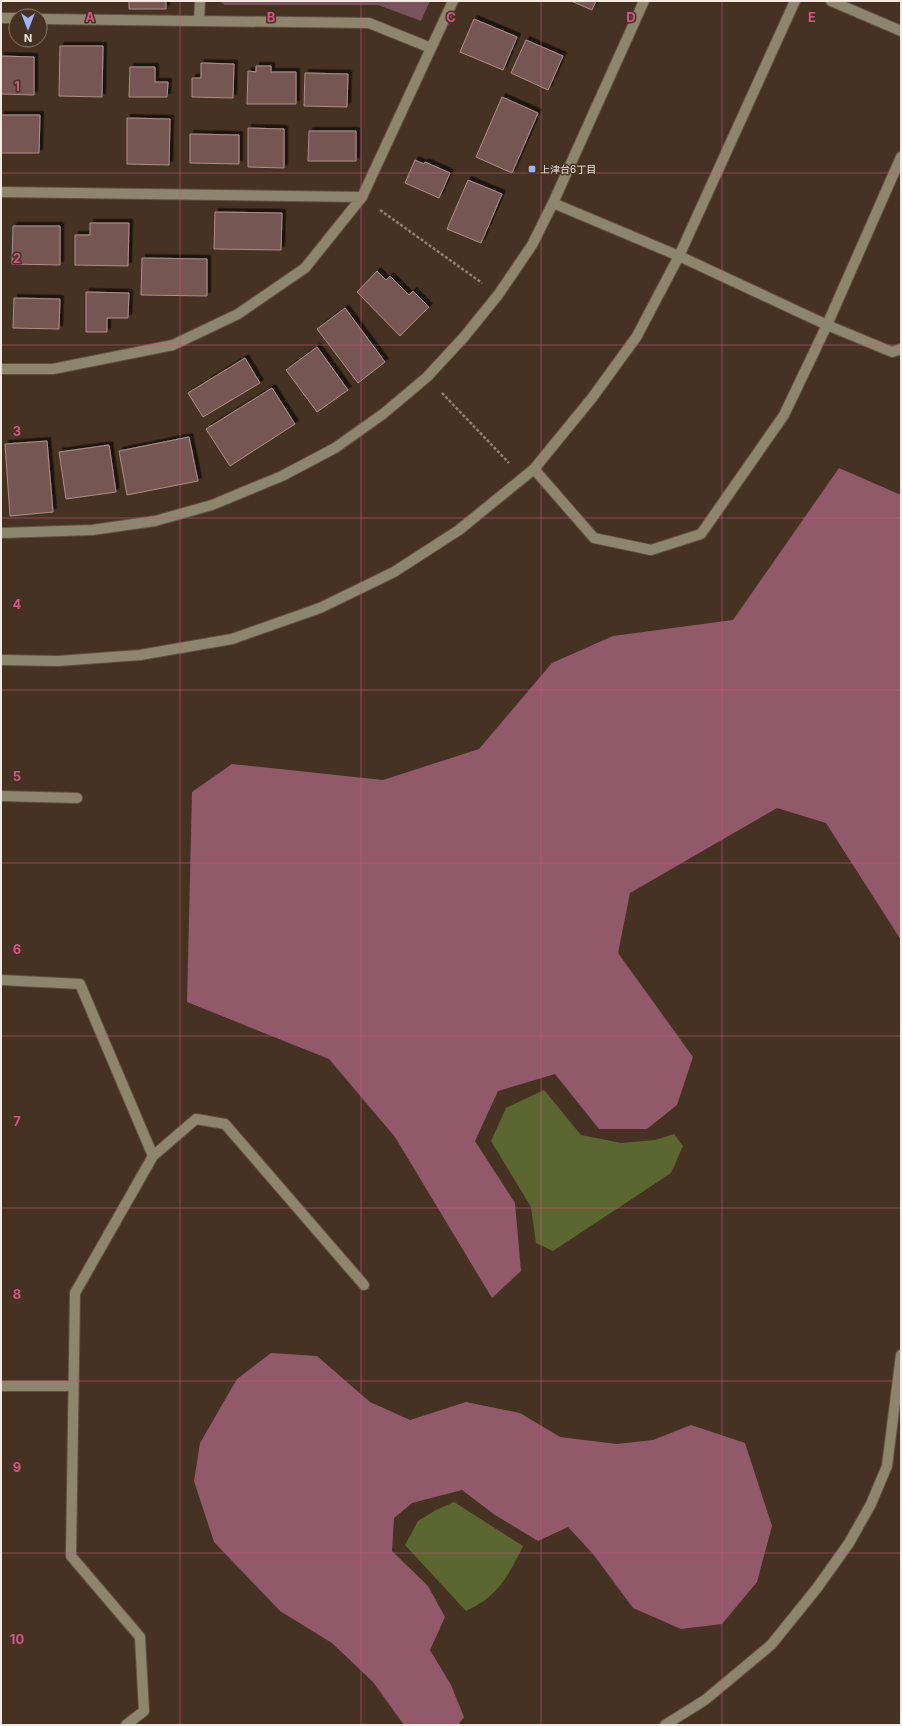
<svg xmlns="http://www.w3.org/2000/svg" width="902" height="1726" viewBox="0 0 902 1726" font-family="Inter,'Noto Sans JP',sans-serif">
<defs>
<filter id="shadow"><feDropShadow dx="3.5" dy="-3.5" stdDeviation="0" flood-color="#0009"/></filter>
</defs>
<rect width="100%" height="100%" fill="#463222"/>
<!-- green -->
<path fill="#77535d" d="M 220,1 L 430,1 L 421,21 L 378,5 L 224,5 Z"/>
<!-- forest -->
<path fill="#915969" d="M 839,468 L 901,495 L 901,940 L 826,823 L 777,808 L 630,893 L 618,953 L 693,1057 L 677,1105 L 647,1129 L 599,1129 L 555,1074 L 498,1091 L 475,1141 L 515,1203 L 521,1271 L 492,1298 L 395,1137 L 329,1059 L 187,1002 L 192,792 L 232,764 L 383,780 L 479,749 L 552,663 L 613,636 L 733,620 Z
M 271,1353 L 317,1356 L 370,1402 L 410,1420 L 466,1402 L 520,1413 L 560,1437 L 617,1444 L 653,1440 L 691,1425 L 745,1443 L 772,1526 L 757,1582 L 722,1624 L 681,1629 L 633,1608 L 593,1554 L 568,1527 L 538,1541 L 495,1515 L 462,1490 L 412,1503 L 394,1518 L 392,1551 L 428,1586 L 445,1617 L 430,1650 L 451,1685 L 464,1717 L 458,1725 L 404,1725 L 373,1682 L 332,1643 L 280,1611 L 214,1542 L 194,1481 L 200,1443 L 237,1379 Z"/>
<!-- water -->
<path fill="#5c6630" d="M 544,1090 L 581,1135 L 621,1143 L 655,1140 L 674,1134 L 683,1146 L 671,1173 L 553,1251 L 536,1243 L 531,1207 L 491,1141 L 506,1108 Z
M 454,1502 L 523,1546 C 514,1565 503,1587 485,1600 C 479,1604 472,1608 466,1611 L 405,1545 L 418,1521 L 436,1510 Z"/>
<!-- building -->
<path fill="#745752" stroke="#ae8e89" filter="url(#shadow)" d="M 129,1 L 166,1 L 166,9 L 129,9 Z
M 571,1 L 596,1 L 592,10 Z
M 474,19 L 517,37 L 503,70 L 460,52 Z
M 526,40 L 563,56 L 548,90 L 511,73 Z
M 60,46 L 103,46 L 102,97 L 59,96 Z
M 1,56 L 34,57 L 34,95 L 1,94 Z
M 201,63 L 234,64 L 233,98 L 192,97 L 192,78 L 201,78 Z
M 256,66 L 271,66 L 271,72 L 296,72 L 296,104 L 247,104 L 248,71 L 256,72 Z
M 130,67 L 155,67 L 155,82 L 168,82 L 167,97 L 129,97 Z
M 305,73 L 348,74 L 347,107 L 304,106 Z
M 502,97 L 538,113 L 512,173 L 476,157 Z
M 1,115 L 40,115 L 39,153 L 1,153 Z
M 127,118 L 170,119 L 169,165 L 127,164 Z
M 248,128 L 284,129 L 284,168 L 248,167 Z
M 309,131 L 356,131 L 356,161 L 308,161 Z
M 190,134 L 239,135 L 239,164 L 190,163 Z
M 415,160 L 424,164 L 425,162 L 450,173 L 439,198 L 405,183 Z
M 468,180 L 502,194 L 481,243 L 447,229 Z
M 215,212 L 282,213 L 281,250 L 214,249 Z
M 90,223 L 129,223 L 128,266 L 75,265 L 75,235 L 90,235 Z
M 13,226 L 60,226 L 60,265 L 12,264 Z
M 142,258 L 207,259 L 207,296 L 141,295 Z
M 377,271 L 386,280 L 390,276 L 409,295 L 413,291 L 429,307 L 400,336 L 357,292 Z
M 86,292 L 129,293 L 128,318 L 107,318 L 107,332 L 86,332 Z
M 14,298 L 60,299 L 59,329 L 13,328 Z
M 345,308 L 385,362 L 358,383 L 317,329 Z
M 317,347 L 348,390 L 317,412 L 286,370 Z
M 245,358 L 260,383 L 203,417 L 188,393 Z
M 272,388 L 295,424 L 230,466 L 206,429 Z
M 189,437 L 198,481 L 127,495 L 119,451 Z
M 47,441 L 53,512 L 10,516 L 5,444 Z
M 109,445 L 116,492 L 66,499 L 59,452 Z"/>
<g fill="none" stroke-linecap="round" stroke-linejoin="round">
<!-- minor casing -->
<g stroke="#624f40" stroke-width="12">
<path id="minor" d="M 831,1 L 901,31
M 1,18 L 16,18
M 40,19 L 369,23 L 431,48
M 199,21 L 200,1
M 1,192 L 362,197
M 553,203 L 679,256 L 827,325 L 892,352 L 901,349
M 1,369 L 53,369 L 173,345 L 238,314 L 305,268 L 362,197 L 453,1
M 534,469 L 594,538 L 651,550 L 701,534 L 784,415 L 827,325 L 901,157
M 1,533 L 92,530 L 155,521 L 212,505 L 282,476 L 335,448 L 383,414 L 427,377 L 464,337 L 498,295 L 532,245 L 553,203 L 644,1
M 1,660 L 58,661 L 140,655 L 232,639 L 320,608 L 394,572 L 459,530 L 534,469 L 592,398 L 637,336 L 679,256 L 795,1
M 1,796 L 77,798
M 1,980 L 80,984 L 153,1156 L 75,1293 L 71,1556 L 140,1637 L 144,1711 L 126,1725
M 153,1156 L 196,1119 L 225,1124 L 364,1285
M 1,1386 L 73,1386
M 665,1725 L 705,1700 L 771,1645 L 817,1588 L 849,1543 L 871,1504 L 887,1466 L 901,1355"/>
</g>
<!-- path -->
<path stroke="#928274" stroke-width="2.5" stroke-dasharray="3 2" stroke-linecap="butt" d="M 380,210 L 482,283
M 442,393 L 509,463"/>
<!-- minor -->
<use href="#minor" stroke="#8e856e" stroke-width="10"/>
</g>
<!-- grid -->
<path fill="none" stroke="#d25783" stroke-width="1" stroke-opacity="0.55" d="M 180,1 L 180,1725M 361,1 L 361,1725M 541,1 L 541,1725M 722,1 L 722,1725M 1,173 L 901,173M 1,345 L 901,345M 1,518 L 901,518M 1,690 L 901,690M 1,863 L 901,863M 1,1036 L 901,1036M 1,1208 L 901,1208M 1,1381 L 901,1381M 1,1553 L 901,1553"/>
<!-- markers -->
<rect fill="#a1b2fd" stroke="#463222" stroke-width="1.5" x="528" y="165" width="8" height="8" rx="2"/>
<g text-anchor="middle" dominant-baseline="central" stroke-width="3" stroke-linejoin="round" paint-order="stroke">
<!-- poi labels -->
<g font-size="10" fill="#f6e9df" stroke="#463222" text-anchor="start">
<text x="540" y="169">上津台6丁目</text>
</g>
</g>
<g font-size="13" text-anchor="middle" font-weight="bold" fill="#d25783" stroke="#463222" stroke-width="3" stroke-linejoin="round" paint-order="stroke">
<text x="90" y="22">A</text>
<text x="271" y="22">B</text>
<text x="451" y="22">C</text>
<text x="631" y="22">D</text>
<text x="812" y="22">E</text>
<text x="17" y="91">1</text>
<text x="17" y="263">2</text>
<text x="17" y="436">3</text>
<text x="17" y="609">4</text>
<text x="17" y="781">5</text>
<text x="17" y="954">6</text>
<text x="17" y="1126">7</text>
<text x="17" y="1299">8</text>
<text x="17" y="1472">9</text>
<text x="17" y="1644">10</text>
</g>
<!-- border -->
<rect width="902" height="1726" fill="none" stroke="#f6e9df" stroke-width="4"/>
<!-- north arrow -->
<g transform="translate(28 28) rotate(180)"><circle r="19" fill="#463222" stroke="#8c7b6e"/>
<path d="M0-3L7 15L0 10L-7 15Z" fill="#a1b2fd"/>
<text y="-6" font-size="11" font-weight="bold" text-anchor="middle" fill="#f6e9df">N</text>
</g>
</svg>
